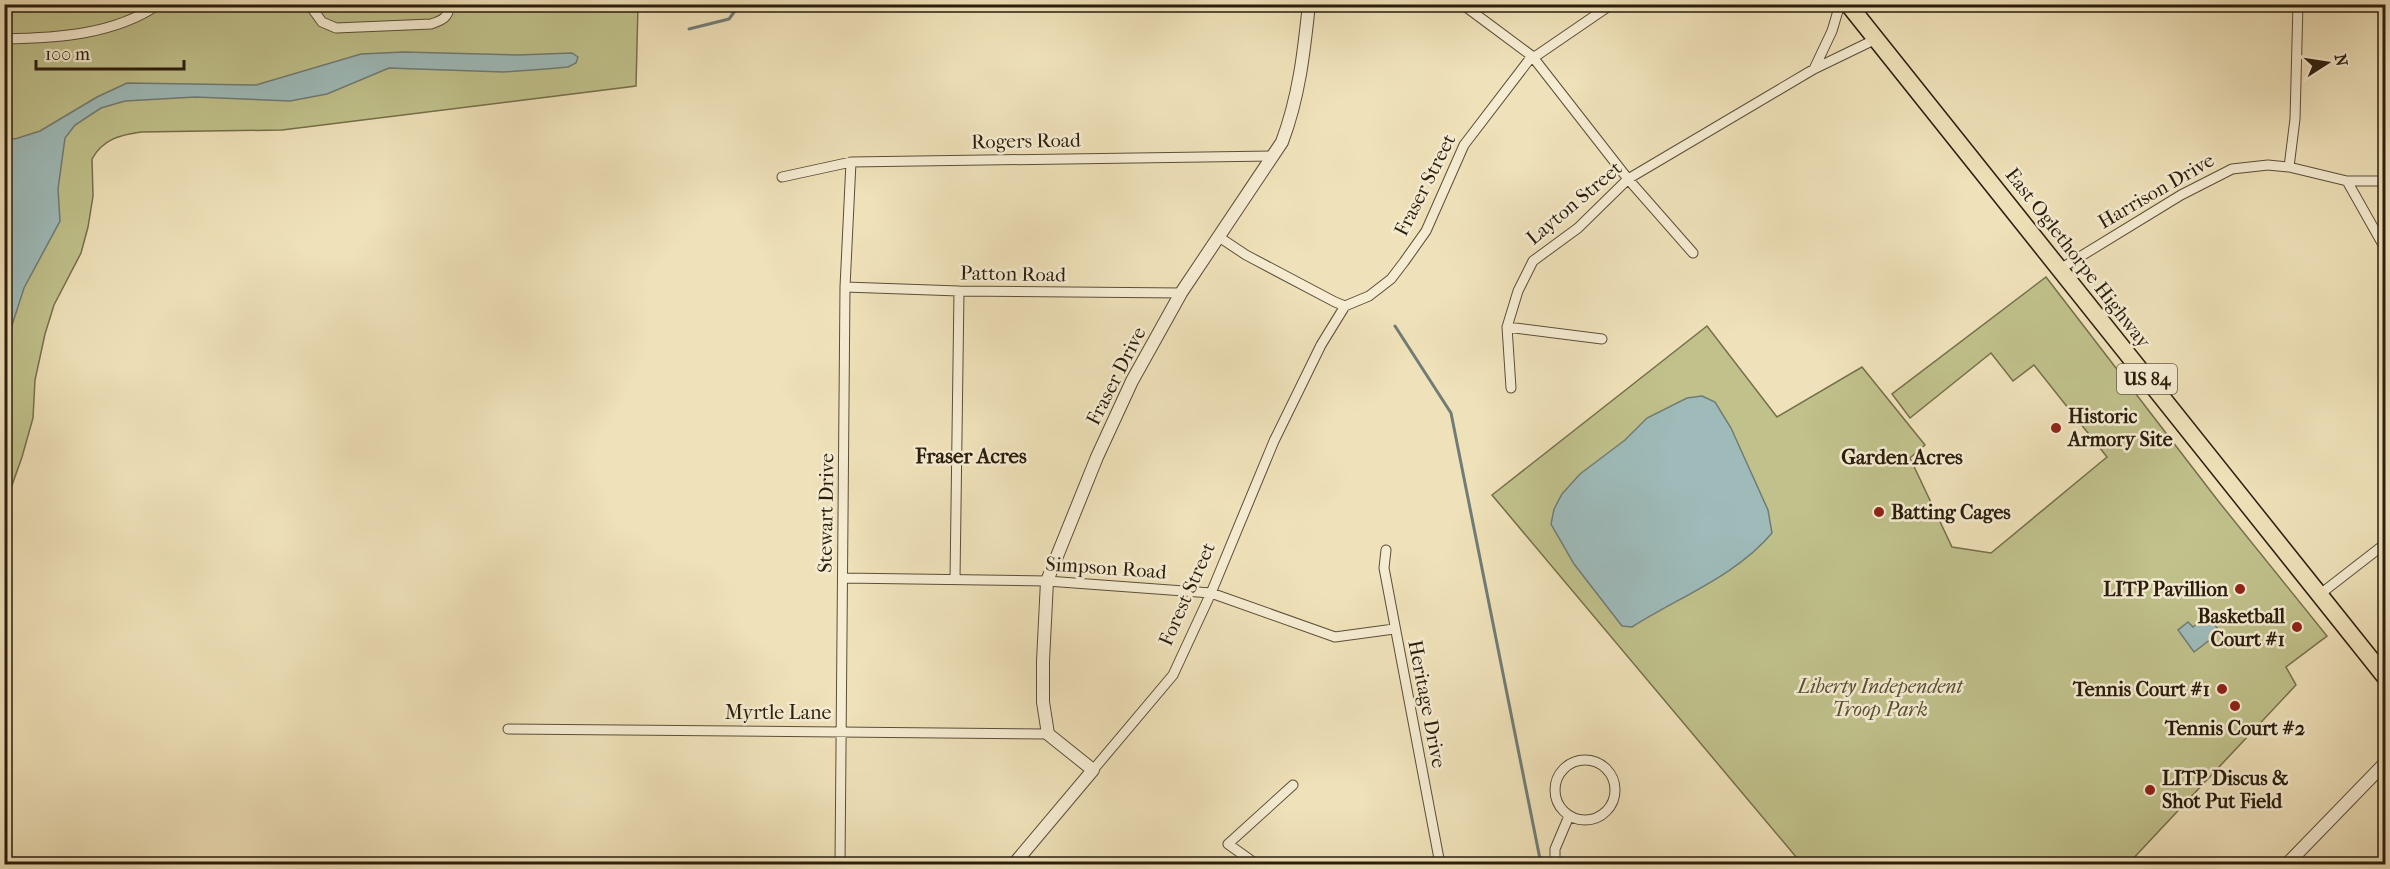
<svg xmlns="http://www.w3.org/2000/svg" width="2390" height="869" viewBox="0 0 2390 869" font-family="'IM FELL French Canon',serif">
<rect width="100%" height="100%" fill="#efe1b9"/>
<filter id="stains"><feTurbulence type="fractalNoise" baseFrequency=".00333" numOctaves="4"/><feColorMatrix values="0 0 0 0 .2 0 0 0 0 .09 0 0 0 0 .02 0 0 0 .5 -.17"/></filter>
<radialGradient id="worn" r=".72"><stop offset=".6" stop-color="#630" stop-opacity="0"/><stop offset="1" stop-color="#630" stop-opacity=".3"/></radialGradient>
<!-- green -->
<path fill="#c0c18b" stroke="#756f4c" stroke-width="1.5" d="M 5,5 L 638,5 L 636,86 L 282,130 L 141,132 C 120,135 103,139 92,159 L 93,196 L 88,227 L 81,253 L 54,305 L 45,334 L 35,380 L 33,418 L 22,457 L 5,505 Z
M 2046,277 L 2219,502 L 2327,636 L 2286,667 L 2296,685 L 2128,864 L 1802,864 L 1492,495 L 1707,326 L 1777,417 L 1862,367 L 1925,445 L 1910,458 L 1952,547 L 1991,553 L 2107,457 L 2034,365 L 2013,381 L 1991,353 L 1910,418 L 1892,394 Z"/>
<!-- water -->
<path fill="#9ebbba" stroke="#707c75" stroke-width="1.5" d="M 404,52 L 518,55 L 572,53 L 578,57 L 576,63 L 568,67 L 546,69 L 503,72 L 389,68 L 327,94 L 290,101 L 195,97 L 125,101 L 101,108 L 75,125 L 65,138 L 58,189 L 60,221 L 24,288 L 5,347 L 5,137 L 15,139 L 40,131 L 97,97 L 127,83 L 256,85 L 361,54 Z
M 1702,396 L 1715,402 L 1731,428 L 1768,510 L 1772,533 C 1736,576 1679,597 1632,627 L 1622,626 L 1574,564 L 1551,524 L 1554,509 L 1562,494 L 1580,474 L 1625,440 L 1647,418 L 1687,398 Z
M 2208,615 L 2220,632 L 2194,652 L 2178,630 L 2188,622 L 2193,627 Z"/>
<g fill="none" stroke-linecap="round" stroke-linejoin="round">
<!-- stream -->
<path stroke="#707c75" stroke-width="3" d="M 689,29 L 729,19 L 740,4
M 1395,326 L 1451,413 L 1541,864"/>
<!-- minor casing -->
<g stroke="#5b4e38" stroke-width="11">
<path id="minor" d="M 309,4 L 322,22 L 336,28 L 431,24 C 443,20 448,18 450,4
M 1462,4 L 1532,56 L 1628,179 L 1693,253
M 4,39 C 57,38 114,35 159,4
M 1814,69 L 1832,31 L 1840,4
M 2289,167 L 2295,119 L 2298,4
M 782,177 L 851,162 L 1272,156
M 2347,181 L 2386,250
M 1219,237 L 1246,255 L 1335,302 L 1345,306 L 1369,296 L 1391,279 L 1404,262 L 1426,231 L 1464,145 L 1532,56 L 1536,56 L 1612,4
M 2060,269 L 2181,195 L 2232,169 L 2268,165 L 2289,167 L 2347,181 L 2386,181
M 845,287 L 959,291 L 1181,293
M 1507,327 L 1602,339
M 1511,388 L 1507,327 L 1518,291 L 1533,261 L 1578,228 L 1628,179 L 1814,69 L 1876,39
M 1386,550 L 1384,568 L 1440,864
M 843,578 L 1047,581 L 1211,593 L 1335,637 L 1394,629
M 955,579 L 959,291
M 2319,595 L 2386,543
M 508,729 L 1048,734
M1555 790a30 30 0 1 1 60 0a30 30 0 1 1-60 0Z
M 1093,770 L 1173,675 L 1211,593 L 1274,441 L 1321,345 L 1345,306
M 840,864 L 845,287 L 851,162
M 1256,864 L 1228,844 L 1293,785
M 1555,864 L 1555,849 L 1569,816"/>
</g>
<!-- tertiary casing -->
<g stroke="#5b4e38" stroke-width="14">
<path id="tertiary" d="M 1014,864 L 1093,770 L 1048,734 L 1043,702 L 1043,661 L 1047,581 L 1097,457 L 1132,381 L 1181,293 L 1282,142 C 1299,97 1304,52 1309,4
M 2287,864 L 2386,762"/>
</g>
<!-- trunk casing -->
<g stroke="#2a1d0d" stroke-width="19">
<path id="trunk" d="M 1848,4 L 2386,678"/>
</g>
<!-- minor -->
<use href="#minor" stroke="#f5ecd2" stroke-width="9"/>
<!-- tertiary -->
<use href="#tertiary" stroke="#f5ecd2" stroke-width="12"/>
<!-- trunk -->
<use href="#trunk" stroke="#efe1b9" stroke-width="16"/>
</g>
<!-- markers -->
<g fill="#8f2418" stroke="#f5ecd2" stroke-width="2">
<circle cx="2056" cy="428" r="6"/>
<circle cx="1879" cy="512" r="6"/>
<circle cx="2240" cy="589" r="6"/>
<circle cx="2297" cy="627" r="6"/>
<circle cx="2222" cy="689" r="6"/>
<circle cx="2235" cy="706" r="6"/>
<circle cx="2150" cy="790" r="6"/>
</g>
<g text-anchor="middle" dominant-baseline="central" stroke-width="5" stroke-linejoin="round" paint-order="stroke">
<!-- shield labels -->
<rect fill="#f5ecd2" stroke="#675b48" stroke-width="1.5" x="2117" y="364" width="60" height="30" rx="4.5"/>
<g font-size="18" font-weight="bold" fill="#2a1d0d">
<text x="2147" y="379">US 84</text>
</g>
<!-- street labels -->
<g font-size="20" fill="#2a1d0d" stroke="#f5ecd2">
<text transform="translate(1026 141) rotate(-1)">Rogers Road</text>
<text transform="translate(1425 185) rotate(-63)">Fraser Street</text>
<text transform="translate(2156 191) rotate(-30)">Harrison Drive</text>
<text transform="translate(1574 203) rotate(-40)">Layton Street</text>
<text transform="translate(2078 258) rotate(52)">East Oglethorpe Highway</text>
<text transform="translate(1013 274) rotate(1)">Patton Road</text>
<text transform="translate(1116 376) rotate(-63)">Fraser Drive</text>
<text transform="translate(826 513) rotate(-89)">Stewart Drive</text>
<text transform="translate(1106 568) rotate(4)">Simpson Road</text>
<text transform="translate(1187 594) rotate(-66)">Forest Street</text>
<text transform="translate(1427 704) rotate(79)">Heritage Drive</text>
<text x="778" y="712">Myrtle Lane</text>
</g>
<!-- poi labels -->
<g font-size="20" font-weight="bold" fill="#2a1d0d" stroke="#f5ecd2" text-anchor="start">
<text x="2068" y="416">Historic<tspan x="2068" dy="23">Armory Site</tspan></text>
<text x="1891" y="512">Batting Cages</text>
<text x="2228" y="589" text-anchor="end">LITP Pavillion</text>
<text x="2285" y="616" text-anchor="end">Basketball<tspan x="2285" dy="23">Court #1</tspan></text>
<text x="2210" y="689" text-anchor="end">Tennis Court #1</text>
<text x="2235" y="728" text-anchor="middle">Tennis Court #2</text>
<text x="2162" y="778">LITP Discus &amp;<tspan x="2162" dy="23">Shot Put Field</tspan></text>
</g>
<!-- park labels -->
<g font-size="20" font-style="italic" fill="#574e33" stroke="#f5ecd2">
<text x="1880" y="686">Liberty Independent<tspan x="1880" dy="23">Troop Park</tspan></text>
</g>
<!-- neighbourhood labels -->
<g font-size="21" font-weight="bold" fill="#2a1d0d" stroke="#f5ecd2">
<text x="971" y="456">Fraser Acres</text>
<text x="1902" y="457">Garden Acres</text>
</g>
</g>
<!-- margin -->
<rect width="2390" height="869" fill="none" stroke="#efe1b9" stroke-width="24"/>
<rect x="6" y="6" width="2378" height="857" fill="none" stroke="#2a1d0d" stroke-width="3"/>
<rect x="12" y="12" width="2366" height="845" fill="none" stroke="#2a1d0d" stroke-width="1.5"/>
<!-- north arrow -->
<g transform="translate(2327 63) rotate(78)" stroke="#f5ecd2" stroke-width="4.5" paint-order="stroke">
<path d="M0-4.5L10 22L0 15L-10 22Z" fill="#2a1d0d"/>
<text y="-9" font-size="16" font-weight="bold" text-anchor="middle" fill="#2a1d0d">N</text>
</g>
<!-- scale -->
<path d="M36 60v9h148v-9" fill="none" stroke="#2a1d0d" stroke-width="3"/>
<text x="45" y="60" font-size="18" fill="#2a1d0d" stroke="#f5ecd2" stroke-width="4.5" paint-order="stroke">100 m</text>
<rect width="100%" height="100%" filter="url(#stains)"/>
<rect width="100%" height="100%" fill="url(#worn)"/>
</svg>
